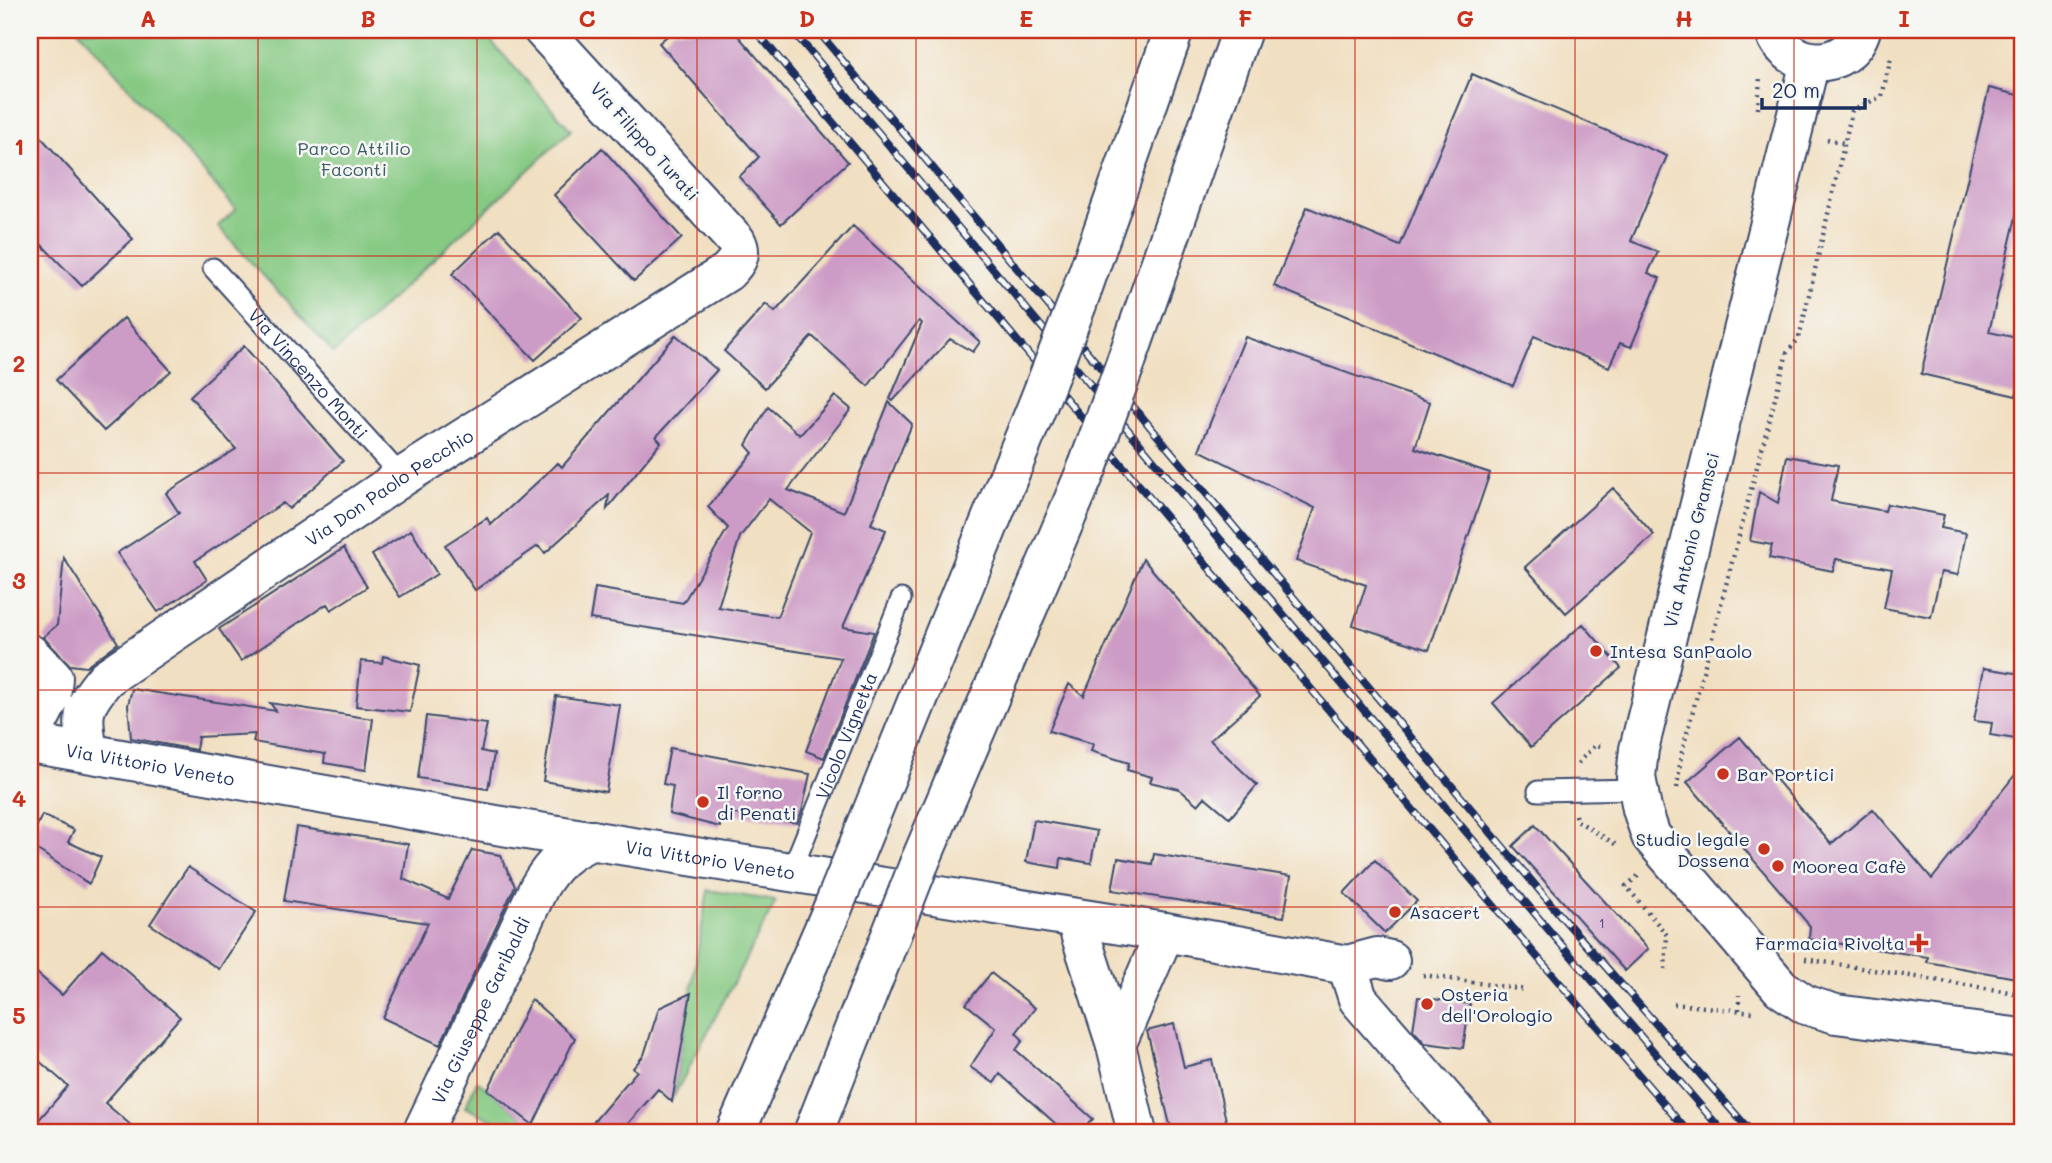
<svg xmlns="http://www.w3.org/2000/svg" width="2052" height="1163" viewBox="0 0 2052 1163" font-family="Mali,sans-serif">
<rect width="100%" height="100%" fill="#f6f6f2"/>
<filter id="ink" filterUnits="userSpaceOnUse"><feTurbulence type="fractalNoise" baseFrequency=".0143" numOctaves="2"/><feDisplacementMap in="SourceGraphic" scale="14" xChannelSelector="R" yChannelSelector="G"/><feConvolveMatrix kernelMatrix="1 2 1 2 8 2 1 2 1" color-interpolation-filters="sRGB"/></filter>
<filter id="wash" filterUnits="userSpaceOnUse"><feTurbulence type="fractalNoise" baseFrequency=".00686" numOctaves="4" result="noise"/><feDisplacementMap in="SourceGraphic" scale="28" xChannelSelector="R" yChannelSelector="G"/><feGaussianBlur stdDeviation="1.57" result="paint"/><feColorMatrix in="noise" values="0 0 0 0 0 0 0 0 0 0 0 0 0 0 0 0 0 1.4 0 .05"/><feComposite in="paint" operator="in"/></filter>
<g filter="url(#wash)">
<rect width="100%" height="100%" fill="#f1dfc1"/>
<!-- green -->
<path fill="#86c983" stroke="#507c70" stroke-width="2" d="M 78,30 L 481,30 L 571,130 L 334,353 L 218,226 L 236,209 Z
M 708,890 L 776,901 L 673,1098 Z
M 477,1081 L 544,1133 L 520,1133 L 465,1107 Z"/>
<g id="blocks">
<!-- building -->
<path fill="#cd9cc6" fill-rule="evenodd" d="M 674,30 L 733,30 L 848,162 L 781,224 L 739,177 L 759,157 L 659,43 Z
M 1472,74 L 1667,156 L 1631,241 L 1658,252 L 1648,273 L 1660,278 L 1631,347 L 1620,343 L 1609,367 L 1534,336 L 1513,386 L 1274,286 L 1307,207 L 1400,246 Z
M 1989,88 L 2022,96 L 2022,191 L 1989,332 L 2022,339 L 2022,370 L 2016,396 L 1921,374 Z
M 30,125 L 133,239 L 82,286 L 31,234 Z
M 602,148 L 682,238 L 634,281 L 554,195 Z
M 853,226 L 980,342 L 973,352 L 950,339 L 893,401 L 890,399 L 922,323 L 919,321 L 868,386 L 812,336 L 765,388 L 724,351 L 766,304 L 775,312 Z
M 499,229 L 582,318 L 535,360 L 452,274 Z
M 124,318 L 171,371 L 104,431 L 56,380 Z
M 676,335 L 717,370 L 656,437 L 661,442 L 607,509 L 609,495 L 545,553 L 538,546 L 475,590 L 445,545 L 487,518 L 491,525 L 558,463 L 562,467 Z
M 1245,337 L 1430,402 L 1415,448 L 1490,473 L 1429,650 L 1353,625 L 1366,585 L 1296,561 L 1315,508 L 1199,450 Z
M 244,346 L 343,461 L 289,509 L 283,503 L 195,561 L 207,580 L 158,612 L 117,553 L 179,513 L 166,493 L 236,449 L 190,396 Z
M 835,396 L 851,409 L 788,490 L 844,512 L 889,402 L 912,424 L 871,524 L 886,530 L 843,627 L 874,632 L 824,758 L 806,751 L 841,658 L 590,619 L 595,588 L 683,603 L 728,528 L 708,507 L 753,453 L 746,445 L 768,407 L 800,435 ZM 769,499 L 810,532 L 777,617 L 718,607 L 740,537 Z
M 1787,456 L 1838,465 L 1831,501 L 1885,511 L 1887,504 L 1944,515 L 1941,528 L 1966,533 L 1958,575 L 1941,572 L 1931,617 L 1884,608 L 1892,569 L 1836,559 L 1833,571 L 1769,558 L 1772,545 L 1750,541 L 1759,492 L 1778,503 Z
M 1613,488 L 1654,535 L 1566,613 L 1525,567 Z
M 411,530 L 437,574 L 400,597 L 372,555 Z
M 344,548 L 367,587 L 331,610 L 327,604 L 241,661 L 219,629 Z
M 64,558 L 118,643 L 86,667 L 70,665 L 43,637 L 57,625 Z
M 1143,559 L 1260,696 L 1210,740 L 1257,785 L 1230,818 L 1205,797 L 1198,805 L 1179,789 L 1150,782 L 1152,777 L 1127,770 L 1129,763 L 1091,751 L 1093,744 L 1049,731 L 1069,684 L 1084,696 Z
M 1583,624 L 1621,668 L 1531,747 L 1493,703 Z
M 383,656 L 420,665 L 410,712 L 356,706 L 361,661 L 382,663 Z
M 1984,668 L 2022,674 L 2022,740 L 1990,735 L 1992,723 L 1974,721 Z
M 132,689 L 276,711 L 270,703 L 373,719 L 366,770 L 324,763 L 325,754 L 253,742 L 255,734 L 198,737 L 196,750 L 131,738 L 128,705 Z
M 556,696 L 620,705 L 606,792 L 543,781 Z
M 426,716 L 487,724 L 481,751 L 494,754 L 488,789 L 418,778 Z
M 1740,737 L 1831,844 L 1873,809 L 1932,879 L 2022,766 L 2022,979 L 1927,962 L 1928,957 L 1809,939 L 1810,926 L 1687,782 Z
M 670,748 L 810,774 L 802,811 L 797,823 L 721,812 L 720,827 L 669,814 L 673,786 L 663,784 Z
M 42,815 L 74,830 L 68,842 L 101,857 L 89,884 L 30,845 L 30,825 L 36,828 Z
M 1034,820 L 1097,831 L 1091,863 L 1061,858 L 1060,868 L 1026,862 Z
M 1535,825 L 1648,949 L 1625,971 L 1513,846 Z
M 296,827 L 408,844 L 403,879 L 448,899 L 472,850 L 500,855 L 515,886 L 440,1045 L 383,1018 L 428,923 L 284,901 Z
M 1154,854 L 1291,876 L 1284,917 L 1112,890 L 1118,858 L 1152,864 Z
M 1375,860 L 1417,901 L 1385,933 L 1344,893 Z
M 188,867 L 256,912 L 219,969 L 150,924 Z
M 102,949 L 180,1017 L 105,1103 L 140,1133 L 30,1133 L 30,1130 L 68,1086 L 30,1053 L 30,967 L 62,995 Z
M 991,973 L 1035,1008 L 1016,1033 L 1023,1040 L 1016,1050 L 1093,1119 L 1079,1133 L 1066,1133 L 1000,1074 L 994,1083 L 970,1067 L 996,1028 L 966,1004 Z
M 691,993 L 672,1102 L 658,1089 L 620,1133 L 584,1133 L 637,1071 L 633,1068 L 644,1055 L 659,1008 Z
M 1418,997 L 1470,1004 L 1463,1048 L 1425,1043 L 1413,1030 Z
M 531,999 L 575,1038 L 533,1125 L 488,1090 Z
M 1174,1024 L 1184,1067 L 1212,1060 L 1229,1133 L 1172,1133 L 1147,1031 Z"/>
</g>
</g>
<g filter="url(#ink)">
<use href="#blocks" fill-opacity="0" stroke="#3b496d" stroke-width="2"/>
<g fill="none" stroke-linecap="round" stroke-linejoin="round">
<!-- service casing -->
<g stroke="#3b496d" stroke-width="23">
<g id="service">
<path id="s1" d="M 213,268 L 402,477"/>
<path d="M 1538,791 L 1638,789"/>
<path id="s2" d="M 791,872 L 901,599"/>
</g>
</g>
<!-- minor casing -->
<g stroke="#3b496d" stroke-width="42">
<g id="minor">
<path d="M 1774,30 C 1788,72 1848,72 1861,30"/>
<path d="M 1810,62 L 1639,749 L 1636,777 L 1642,809 L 1651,836 L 1781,988 L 1806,1005 L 1836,1014 L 2022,1038"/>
<path d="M 30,654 L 53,678 L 51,697 L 30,737"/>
<path id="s3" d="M 88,752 C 82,714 80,709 106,678 L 402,477 L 727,272 C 737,262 743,254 736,241 L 543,30"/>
<path d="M 1165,932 L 1347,965 L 1377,957 L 1390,960"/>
<path d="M 1347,965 L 1358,999 L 1474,1133"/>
</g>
</g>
<!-- tertiary casing -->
<g stroke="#3b496d" stroke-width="42">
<g id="tertiary">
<path id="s4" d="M 30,743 L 496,825 L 1165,932 L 1116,1045"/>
<path d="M 1075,918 L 1116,1045 L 1137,1133"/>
<path id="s5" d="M 422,1133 L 539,887 C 553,863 567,851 593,840"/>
</g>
</g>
<!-- motorway casing -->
<g stroke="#3b496d" stroke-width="42">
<path id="motorway" d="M 1077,304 L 1174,30
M 1126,362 L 1242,30
M 855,854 L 1038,404
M 919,864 L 1088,466
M 735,1133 L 832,910
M 813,1133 L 897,920"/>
</g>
<!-- path -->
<path stroke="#3b496d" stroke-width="4.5" stroke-dasharray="2 5" stroke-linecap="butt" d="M 1729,30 L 1739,38
M 1758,109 L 1760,76
M 1827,139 L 1844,143
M 1578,763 L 1595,745 L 1603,746
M 1677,788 L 1681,756 L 1787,353 L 1799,338 L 1852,111 L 1882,96 L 1891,57
M 1575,815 L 1576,820 L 1615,844
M 1638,876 L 1626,886 L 1667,935 L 1665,969
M 1805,959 L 2022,994
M 1423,975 L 1526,990
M 1674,1004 L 1753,1012
M 1739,1010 L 1739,995"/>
<!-- service -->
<use href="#service" stroke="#fff" stroke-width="19"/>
<!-- minor -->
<use href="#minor" stroke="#fff" stroke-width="38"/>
<!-- tertiary -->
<use href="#tertiary" stroke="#fff" stroke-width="38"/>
<!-- motorway -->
<use href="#motorway" stroke="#fff" stroke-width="38"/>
<!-- rail casing -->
<g stroke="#1b2f5e" stroke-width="8">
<path id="rail" d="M 755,30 L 1527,945 L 1689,1133
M 792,30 L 1547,928 L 1724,1133
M 817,30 L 1561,916 L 1752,1133"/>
</g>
<!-- rail -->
<use href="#rail" stroke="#f6f6f2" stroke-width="5" stroke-dasharray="16" stroke-linecap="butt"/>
<!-- motorway-bridge casing -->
<g stroke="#3b496d" stroke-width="42" stroke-linecap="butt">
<path id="motorway-bridge" d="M 1038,404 L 1077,304
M 1088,466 L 1126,362
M 832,910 L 855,854
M 897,920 L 919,864"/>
</g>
<!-- motorway-bridge -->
<use href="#motorway-bridge" stroke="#fff" stroke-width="38"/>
</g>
</g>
<!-- grid -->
<path fill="none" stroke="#c8321e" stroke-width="2" stroke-opacity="0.55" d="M 258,30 L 258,1133M 477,30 L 477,1133M 697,30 L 697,1133M 916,30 L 916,1133M 1136,30 L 1136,1133M 1355,30 L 1355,1133M 1575,30 L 1575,1133M 1794,30 L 1794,1133M 30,256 L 2022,256M 30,473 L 2022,473M 30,690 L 2022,690M 30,907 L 2022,907"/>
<!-- markers -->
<g fill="#c8321e" stroke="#f6f6f2" stroke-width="2.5">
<circle cx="1596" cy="651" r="7"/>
<circle cx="1723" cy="774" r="7"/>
<circle cx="703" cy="802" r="7"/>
<circle cx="1764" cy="849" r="7"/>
<circle cx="1778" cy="866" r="7"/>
<circle cx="1395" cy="912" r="7"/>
<path d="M1915.5 932.5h7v7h7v7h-7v7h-7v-7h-7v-7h7z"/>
<circle cx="1427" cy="1004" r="7"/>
</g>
<g text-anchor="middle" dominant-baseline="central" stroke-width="5" stroke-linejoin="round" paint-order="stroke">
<!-- number labels -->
<g font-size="14" fill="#484a78">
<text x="1602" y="922">1</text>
</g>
<!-- street labels -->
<g font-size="18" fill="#1b2f5e" stroke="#f6f6f2">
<text transform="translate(645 141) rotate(48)">Via Filippo Turati</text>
<text stroke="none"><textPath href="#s1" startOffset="142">Via Vincenzo Monti</textPath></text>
<text stroke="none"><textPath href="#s3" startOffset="422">Via Don Paolo Pecchio</textPath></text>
<text transform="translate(1691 540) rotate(-76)">Via Antonio Gramsci</text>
<text stroke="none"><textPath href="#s2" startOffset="147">Vicolo Vignetta</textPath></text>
<text stroke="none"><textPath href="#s4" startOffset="122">Via Vittorio Veneto</textPath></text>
<text stroke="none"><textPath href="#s4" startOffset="690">Via Vittorio Veneto</textPath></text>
<text stroke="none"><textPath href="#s5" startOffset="136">Via Giuseppe Garibaldi</textPath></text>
</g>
<!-- park labels -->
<g font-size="18" fill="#3b5d69" stroke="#f6f6f2">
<text x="354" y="148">Parco Attilio<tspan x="354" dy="21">Faconti</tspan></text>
</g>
<!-- poi labels -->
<g font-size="18" fill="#1b2f5e" stroke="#f6f6f2" text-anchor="start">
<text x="1610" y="651">Intesa SanPaolo</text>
<text x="1737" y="774">Bar Portici</text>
<text x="717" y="792">Il forno<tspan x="717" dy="21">di Penati</tspan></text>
<text x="1750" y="839" text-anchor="end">Studio legale<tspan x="1750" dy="21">Dossena</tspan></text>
<text x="1792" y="866">Moorea Cafè</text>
<text x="1409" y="912">Asacert</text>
<text x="1905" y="943" text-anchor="end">Farmacia Rivolta</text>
<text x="1441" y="994">Osteria<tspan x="1441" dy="21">dell'Orologio</tspan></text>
</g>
</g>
<!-- margin -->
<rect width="2052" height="1163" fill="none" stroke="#f6f6f2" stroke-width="77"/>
<!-- scale -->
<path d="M1762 98v10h103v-10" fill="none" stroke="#1b2f5e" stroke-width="3.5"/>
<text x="1772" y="98" font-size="21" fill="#1b2f5e" stroke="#f6f6f2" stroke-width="5" paint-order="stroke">20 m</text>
<rect x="38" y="38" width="1976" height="1086" fill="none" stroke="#c8321e" stroke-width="2.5"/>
<g font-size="23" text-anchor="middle" font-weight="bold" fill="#c8321e">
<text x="148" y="27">A</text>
<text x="368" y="27">B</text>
<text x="587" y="27">C</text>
<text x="807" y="27">D</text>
<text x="1026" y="27">E</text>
<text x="1245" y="27">F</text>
<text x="1465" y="27">G</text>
<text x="1684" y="27">H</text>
<text x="1904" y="27">I</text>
<text x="19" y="155">1</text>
<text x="19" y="372">2</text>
<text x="19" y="589">3</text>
<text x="19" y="807">4</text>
<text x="19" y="1024">5</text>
</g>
</svg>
